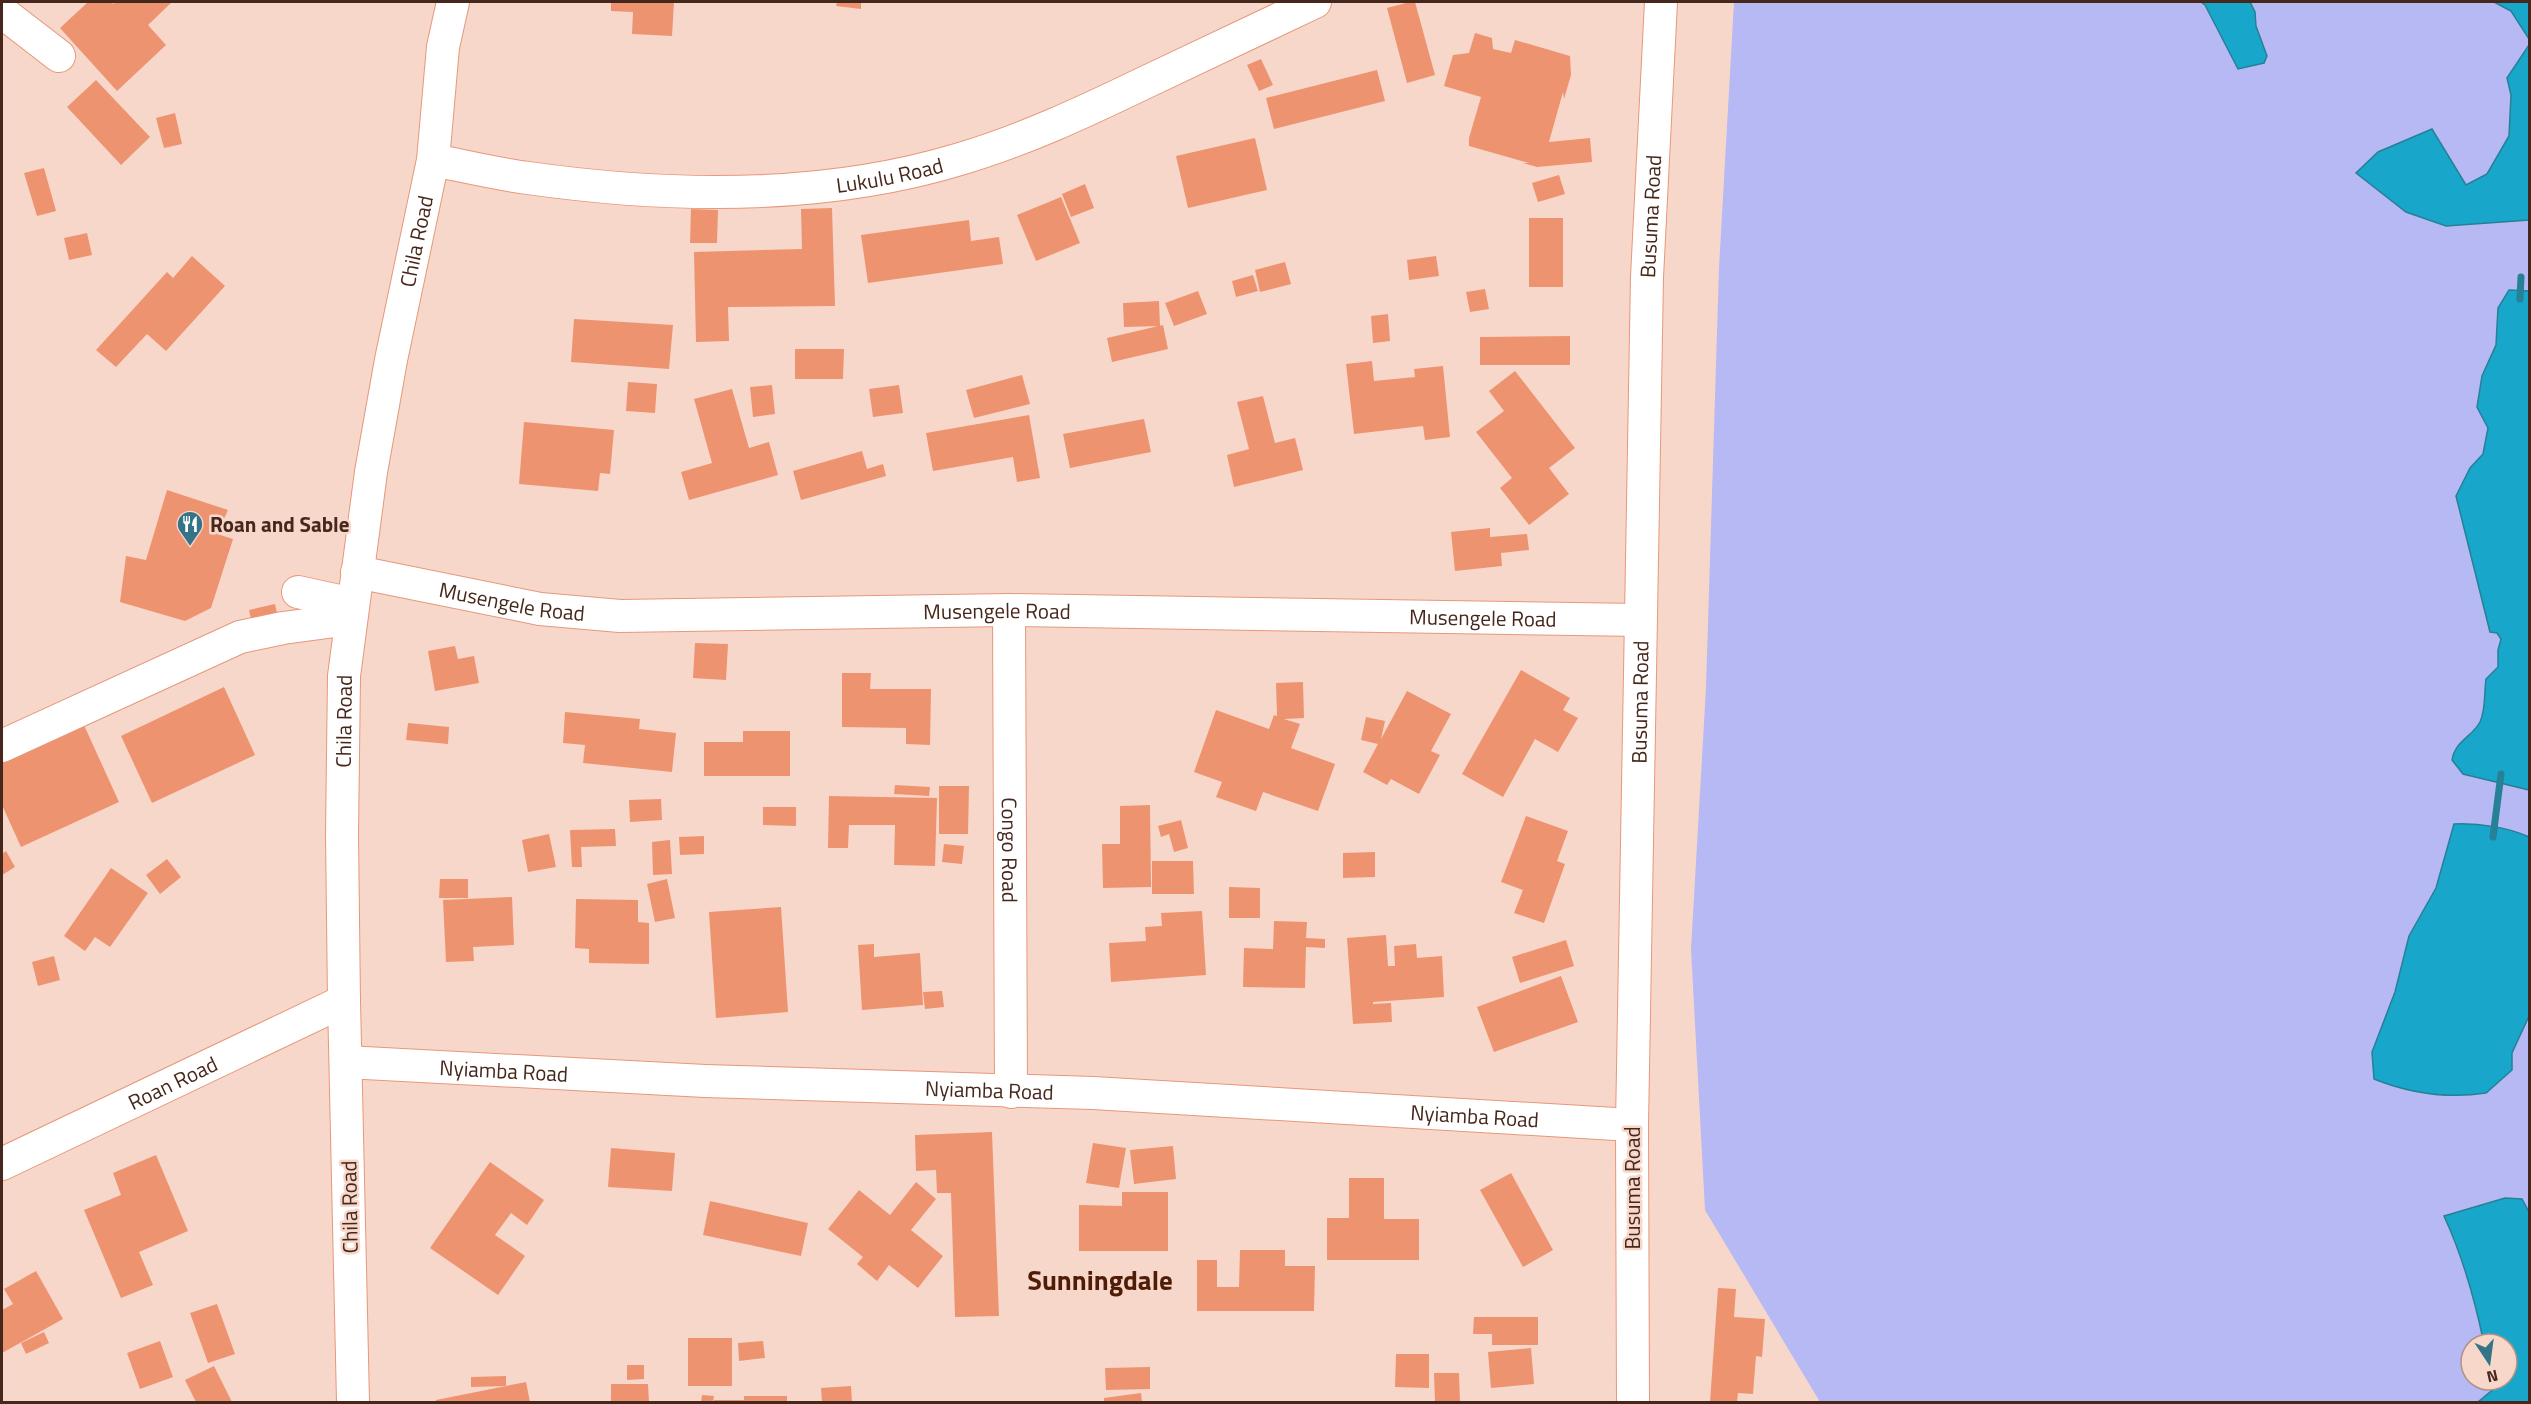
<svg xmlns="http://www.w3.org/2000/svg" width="2531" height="1404" viewBox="0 0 2531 1404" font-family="'Titillium Web',sans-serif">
<rect width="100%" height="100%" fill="#f8d7cb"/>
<!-- green -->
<path fill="#b6b9f3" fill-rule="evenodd" d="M 1734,2 L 2529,2 L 2529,1402 L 1820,1402 L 1705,1210 L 1691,949 L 1706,688 L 1719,268 ZM 2471,1344 L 2507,1344 L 2507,1380 L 2471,1380 Z"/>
<!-- water -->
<path fill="#19a6cb" stroke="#268096" stroke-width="1.5" d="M 2201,2 L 2250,2 L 2255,12 L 2256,26 L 2267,56 L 2264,63 L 2238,69 L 2205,5 Z
M 2494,2 L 2529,2 L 2529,39 L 2511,11 Z
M 2529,45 L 2529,220 L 2446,226 L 2406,212 L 2356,173 L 2378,152 L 2432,129 L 2466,185 L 2487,174 L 2509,136 L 2511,95 L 2507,78 Z
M 2509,290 L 2530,291 L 2529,790 L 2463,774 L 2452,760 C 2455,741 2472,737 2480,722 C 2486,709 2484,693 2486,679 L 2498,667 L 2498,650 L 2501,639 L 2497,633 L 2490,632 L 2456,496 L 2470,468 L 2483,454 L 2488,428 L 2477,407 L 2482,376 L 2496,345 L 2498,308 Z
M 2454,824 C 2478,823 2508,827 2529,837 L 2529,1016 L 2512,1053 L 2512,1070 L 2486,1093 C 2447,1099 2409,1093 2374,1079 L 2372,1052 L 2395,992 L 2409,936 L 2436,888 Z
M 2505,1198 L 2522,1199 L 2529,1212 L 2529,1402 L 2478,1402 L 2496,1387 L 2493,1380 L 2507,1380 L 2507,1344 L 2484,1344 C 2475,1300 2463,1257 2444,1216 Z"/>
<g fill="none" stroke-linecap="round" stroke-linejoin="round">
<!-- stream -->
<path stroke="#268096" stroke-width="7" d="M 2520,299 L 2521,277
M 2493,837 L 2501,774"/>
</g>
<!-- building -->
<path fill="#ee9370" d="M 88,2 L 111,2 L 113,4 L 115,2 L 172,2 L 148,25 L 166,45 L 117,91 L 60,28 Z
M 611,2 L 674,2 L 672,36 L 632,34 L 633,12 L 611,11 Z
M 837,2 L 861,2 L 861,9 L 836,6 Z
M 1410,2 L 1415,2 L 1435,75 L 1407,83 L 1387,8 Z
M 1475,33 L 1492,38 L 1493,49 L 1511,53 L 1515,40 L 1570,56 L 1571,75 L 1564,99 L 1563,92 L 1549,142 L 1590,138 L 1592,162 L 1537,167 L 1523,163 L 1529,163 L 1469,146 L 1469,138 L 1481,97 L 1444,86 L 1453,55 L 1469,53 Z
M 1261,59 L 1273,85 L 1259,91 L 1247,65 Z
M 1377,70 L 1385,101 L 1274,129 L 1266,98 Z
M 96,80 L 150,137 L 121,165 L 67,107 Z
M 175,113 L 182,144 L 164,148 L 156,118 Z
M 1255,138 L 1267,190 L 1188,208 L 1176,156 Z
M 44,168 L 56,211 L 37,216 L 24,173 Z
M 1559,175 L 1565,194 L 1538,202 L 1532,183 Z
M 1085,184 L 1094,208 L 1071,217 L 1062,194 Z
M 1061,197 L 1080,243 L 1036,261 L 1017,215 Z
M 832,208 L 835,306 L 728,307 L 729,341 L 696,342 L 694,252 L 802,249 L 801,209 Z
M 691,209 L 718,210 L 717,243 L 690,243 Z
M 1529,218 L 1563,218 L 1563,287 L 1529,287 Z
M 969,220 L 971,241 L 999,237 L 1003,264 L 868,283 L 861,235 Z
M 87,233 L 92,255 L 69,260 L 64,238 Z
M 192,256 L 225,286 L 166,351 L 147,334 L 116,367 L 96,350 L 167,272 L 173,278 Z
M 1436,256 L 1439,276 L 1409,280 L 1407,260 Z
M 1285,262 L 1291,284 L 1260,292 L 1255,270 Z
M 1253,275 L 1258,291 L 1236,297 L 1232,281 Z
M 1485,289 L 1489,309 L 1470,312 L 1466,292 Z
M 1198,291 L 1207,314 L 1174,326 L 1165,303 Z
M 1159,301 L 1160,326 L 1124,327 L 1123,303 Z
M 1388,314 L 1390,341 L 1373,343 L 1371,316 Z
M 574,319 L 673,325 L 669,369 L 571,362 Z
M 1163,325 L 1168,349 L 1112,362 L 1107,338 Z
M 1570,336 L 1570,365 L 1480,365 L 1480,337 Z
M 795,349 L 844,349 L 843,379 L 795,379 Z
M 1372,361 L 1374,381 L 1415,377 L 1414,369 L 1443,366 L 1450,437 L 1425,440 L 1423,426 L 1354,434 L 1346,364 Z
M 1515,371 L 1575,448 L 1549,468 L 1569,494 L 1529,525 L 1500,488 L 1512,478 L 1476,432 L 1504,411 L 1489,391 Z
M 1022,375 L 1030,404 L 974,418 L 966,390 Z
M 628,382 L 657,384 L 655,413 L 626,411 Z
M 772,385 L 775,414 L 753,417 L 750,387 Z
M 899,385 L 903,413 L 873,417 L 869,389 Z
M 732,389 L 749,448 L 769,442 L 778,475 L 689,500 L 681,472 L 712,463 L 694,399 Z
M 1263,396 L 1275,443 L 1295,438 L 1303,470 L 1234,487 L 1227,455 L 1249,449 L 1237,402 Z
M 1029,415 L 1040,478 L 1017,482 L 1013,457 L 933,471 L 926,433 Z
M 1144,419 L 1151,452 L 1070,468 L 1063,434 Z
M 524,422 L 614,430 L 610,474 L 600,473 L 598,491 L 519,484 Z
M 862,451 L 867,469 L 883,464 L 886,476 L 801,500 L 793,471 Z
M 167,490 L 228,510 L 217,534 L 233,539 L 211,608 L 185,621 L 120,602 L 126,556 L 146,560 Z
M 1490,528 L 1490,537 L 1527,534 L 1529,550 L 1501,553 L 1502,566 L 1455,571 L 1451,532 Z
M 275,604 L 278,618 L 252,623 L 249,610 Z
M 695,643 L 728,644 L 726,680 L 693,678 Z
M 455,646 L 458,659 L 474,656 L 479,683 L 435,691 L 428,651 Z
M 1521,670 L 1570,698 L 1563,710 L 1578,718 L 1558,752 L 1535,739 L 1503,797 L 1462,774 Z
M 842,673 L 871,673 L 870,689 L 931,689 L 930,745 L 906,744 L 906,728 L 842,727 Z
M 1303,682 L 1304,718 L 1284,719 L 1300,724 L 1291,748 L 1335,764 L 1318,811 L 1263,792 L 1256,811 L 1216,797 L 1222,782 L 1194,772 L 1216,710 L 1269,729 L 1274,715 L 1277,716 L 1276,683 Z
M 224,687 L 255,755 L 152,803 L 121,736 Z
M 1407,691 L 1451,714 L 1431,751 L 1440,755 L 1419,794 L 1391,779 L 1387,785 L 1363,772 L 1378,744 L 1361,740 L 1366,717 L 1385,721 L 1381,739 Z
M 565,712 L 640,719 L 639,729 L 676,733 L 672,772 L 583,763 L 585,745 L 563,743 Z
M 83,723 L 119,802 L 21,847 L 2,805 L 2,761 Z
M 408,723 L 449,727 L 448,744 L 406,740 Z
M 743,731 L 790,731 L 790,776 L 704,776 L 704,742 L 743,742 Z
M 895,785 L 930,787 L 929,796 L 894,794 Z
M 939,786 L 969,786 L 968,834 L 939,834 Z
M 829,796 L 937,798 L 935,866 L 894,865 L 895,825 L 849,825 L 848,848 L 828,848 Z
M 661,799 L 662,820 L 630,822 L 629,800 Z
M 1150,805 L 1151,887 L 1103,888 L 1102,844 L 1120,844 L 1120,806 Z
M 763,807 L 796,807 L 796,826 L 763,825 Z
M 1526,816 L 1568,831 L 1557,861 L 1565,864 L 1544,923 L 1514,913 L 1523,890 L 1501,882 Z
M 1181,820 L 1188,848 L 1174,852 L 1169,834 L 1161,837 L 1158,826 Z
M 615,829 L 616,846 L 581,847 L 582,867 L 572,867 L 570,830 Z
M 549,834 L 556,867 L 528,872 L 522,840 Z
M 704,836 L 704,854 L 680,855 L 679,837 Z
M 670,840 L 672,874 L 653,875 L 652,842 Z
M 944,844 L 964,846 L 962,864 L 942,862 Z
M 6,851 L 15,867 L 2,875 L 2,854 Z
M 1375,852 L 1375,877 L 1343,878 L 1343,853 Z
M 167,859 L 181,877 L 160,894 L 146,875 Z
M 1152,861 L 1193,861 L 1194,894 L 1152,894 Z
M 111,868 L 148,893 L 110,947 L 95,937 L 85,951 L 64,936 Z
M 440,879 L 468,879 L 468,898 L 439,898 Z
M 667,879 L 675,918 L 655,922 L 647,884 Z
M 1229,887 L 1260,888 L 1260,918 L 1229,918 Z
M 512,897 L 514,945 L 473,947 L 474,961 L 446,962 L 443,900 Z
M 576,899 L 638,900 L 638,922 L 649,923 L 649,964 L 589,963 L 589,949 L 575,948 Z
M 781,907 L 788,1012 L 716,1018 L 709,912 Z
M 1202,911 L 1206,975 L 1111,982 L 1109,943 L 1146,941 L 1145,927 L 1162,926 L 1161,913 Z
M 1274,921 L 1307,922 L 1306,938 L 1325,939 L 1325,948 L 1306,947 L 1305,988 L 1243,987 L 1244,948 L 1273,949 Z
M 1386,935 L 1388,966 L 1395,966 L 1394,946 L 1416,944 L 1417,958 L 1442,956 L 1444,997 L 1373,1002 L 1373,1004 L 1391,1003 L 1392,1022 L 1353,1024 L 1347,938 Z
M 1566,940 L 1574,966 L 1520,983 L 1512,957 Z
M 874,944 L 874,957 L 920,953 L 923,1005 L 862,1010 L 858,945 Z
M 54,956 L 60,980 L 38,986 L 32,962 Z
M 1561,976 L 1578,1022 L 1494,1052 L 1477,1007 Z
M 942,991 L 944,1007 L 925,1009 L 923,992 Z
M 992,1132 L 999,1316 L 955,1317 L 951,1193 L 937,1193 L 936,1170 L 916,1171 L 915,1135 Z
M 1093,1143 L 1126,1148 L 1119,1188 L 1086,1183 Z
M 1173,1146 L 1176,1179 L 1134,1184 L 1130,1150 Z
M 611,1148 L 675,1153 L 672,1191 L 608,1187 Z
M 156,1155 L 188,1231 L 139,1252 L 153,1285 L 121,1298 L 84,1210 L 121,1195 L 113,1173 Z
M 490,1162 L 544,1200 L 527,1225 L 511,1213 L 495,1235 L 525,1256 L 498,1295 L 430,1248 Z
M 1511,1173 L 1553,1250 L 1523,1267 L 1480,1190 Z
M 1349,1178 L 1384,1178 L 1384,1219 L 1419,1219 L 1419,1260 L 1327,1260 L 1327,1218 L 1349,1218 Z
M 916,1182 L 936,1199 L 911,1230 L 943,1256 L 918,1288 L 889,1265 L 877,1281 L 857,1264 L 863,1257 L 828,1229 L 859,1190 L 890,1215 Z
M 1122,1192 L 1168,1192 L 1168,1251 L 1079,1251 L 1079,1205 L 1122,1206 Z
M 710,1201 L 808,1223 L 801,1256 L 703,1235 Z
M 1240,1250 L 1285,1250 L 1285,1266 L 1315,1266 L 1314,1311 L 1197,1311 L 1197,1260 L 1217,1260 L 1217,1287 L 1239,1287 Z
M 36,1271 L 63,1319 L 2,1353 L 2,1310 L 13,1304 L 4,1289 Z
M 1718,1288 L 1736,1289 L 1734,1317 L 1765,1319 L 1762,1357 L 1756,1356 L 1753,1394 L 1738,1393 L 1737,1402 L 1710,1402 Z
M 217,1304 L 235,1354 L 208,1363 L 190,1313 Z
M 1474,1317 L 1538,1317 L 1538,1345 L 1492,1345 L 1492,1334 L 1473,1334 Z
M 44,1332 L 49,1343 L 26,1354 L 21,1343 Z
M 688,1338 L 732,1338 L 732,1386 L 688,1386 Z
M 160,1341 L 173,1377 L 140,1389 L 127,1353 Z
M 763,1341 L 765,1358 L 739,1361 L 738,1343 Z
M 1531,1348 L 1534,1384 L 1491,1388 L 1488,1352 Z
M 1396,1354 L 1429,1354 L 1429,1388 L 1395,1387 Z
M 627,1365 L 644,1365 L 644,1379 L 627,1380 Z
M 214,1366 L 232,1402 L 196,1402 L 185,1380 Z
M 1150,1367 L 1150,1389 L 1106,1390 L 1105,1368 Z
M 1434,1373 L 1459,1373 L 1460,1402 L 1435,1402 Z
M 506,1376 L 506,1386 L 471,1387 L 471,1377 Z
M 526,1382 L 530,1402 L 436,1402 L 436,1400 Z
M 611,1384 L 648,1384 L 649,1402 L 611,1402 Z
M 851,1386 L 852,1402 L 822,1402 L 821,1388 Z
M 1141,1393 L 1142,1402 L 1104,1402 L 1104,1398 Z
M 702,1395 L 714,1396 L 713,1402 L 701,1402 Z
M 744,1396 L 787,1396 L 787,1402 L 714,1402 L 714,1400 L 744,1400 Z"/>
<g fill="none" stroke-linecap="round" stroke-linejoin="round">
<!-- minor casing -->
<g stroke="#e5987b" stroke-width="34">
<g id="minor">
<path d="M 2,12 L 59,56"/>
<path id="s1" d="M 433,160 C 464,166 496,174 528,178 C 670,198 822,201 960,159 C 1024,140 1084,112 1144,83 C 1201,56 1258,29 1315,2"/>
<path id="s2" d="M 357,572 L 540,609 L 620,616 L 1009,610 L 1640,620"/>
<path d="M 298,592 L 353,604"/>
<path id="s3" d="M 1009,610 L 1011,1092"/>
<path d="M 2,746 L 240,637 L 283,628 L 350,619"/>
<path id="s4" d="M 346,1062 L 705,1081 L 1093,1093 L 1632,1125"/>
<path id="s5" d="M 2,1164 L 344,1001"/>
<path id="s6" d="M 353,1402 L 344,1001 L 342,834 L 344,676 L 371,472 L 391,360 L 433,160 L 443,47 L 453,2"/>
<path id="s7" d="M 1633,1402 L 1632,1125 L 1647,277 L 1661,2"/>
</g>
</g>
<!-- minor -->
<use href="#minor" stroke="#fff" stroke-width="32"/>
</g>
<!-- icons -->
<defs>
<g id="restaurant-pin" transform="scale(1.35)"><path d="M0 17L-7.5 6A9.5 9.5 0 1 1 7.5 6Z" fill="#357488" stroke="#f8d7cb"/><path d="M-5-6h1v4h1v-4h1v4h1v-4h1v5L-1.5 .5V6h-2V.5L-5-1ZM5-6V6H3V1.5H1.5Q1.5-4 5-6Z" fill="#fff"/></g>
</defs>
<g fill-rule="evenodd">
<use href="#restaurant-pin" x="190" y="524"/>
</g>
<g text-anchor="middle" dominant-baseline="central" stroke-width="5" stroke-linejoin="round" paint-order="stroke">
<!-- street labels -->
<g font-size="21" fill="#46271b" stroke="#f8d7cb">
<text stroke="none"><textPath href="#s1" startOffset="460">Lukulu Road</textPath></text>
<text stroke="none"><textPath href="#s7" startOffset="1186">Busuma Road</textPath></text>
<text stroke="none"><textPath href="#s6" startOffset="1167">Chila Road</textPath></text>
<text stroke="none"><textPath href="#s2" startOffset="158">Musengele Road</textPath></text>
<text stroke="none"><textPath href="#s2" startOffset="644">Musengele Road</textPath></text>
<text stroke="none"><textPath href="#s2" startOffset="1130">Musengele Road</textPath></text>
<text stroke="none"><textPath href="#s7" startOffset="700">Busuma Road</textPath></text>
<text stroke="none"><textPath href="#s6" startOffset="681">Chila Road</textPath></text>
<text stroke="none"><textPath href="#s3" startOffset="240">Congo Road</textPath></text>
<text stroke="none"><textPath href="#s4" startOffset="158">Nyiamba Road</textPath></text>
<text stroke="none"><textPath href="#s5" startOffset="189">Roan Road</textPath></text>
<text stroke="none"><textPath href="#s4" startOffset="644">Nyiamba Road</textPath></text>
<text stroke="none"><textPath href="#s4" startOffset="1130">Nyiamba Road</textPath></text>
<text transform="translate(1632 1188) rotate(-90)">Busuma Road</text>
<text transform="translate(349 1207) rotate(-91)">Chila Road</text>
</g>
<!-- poi labels -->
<g font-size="21" font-weight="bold" fill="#46271b" stroke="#f8d7cb" text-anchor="start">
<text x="210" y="524">Roan and Sable</text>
</g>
<!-- district labels -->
<g font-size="27" font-weight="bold" fill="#4f1d07" stroke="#f8d7cb">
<text x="1100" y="1279">Sunningdale</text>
</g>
</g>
<!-- border -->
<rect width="2531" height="1404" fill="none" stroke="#46271b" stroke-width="6"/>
<!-- north arrow -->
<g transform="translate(2489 1362) rotate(167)"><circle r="28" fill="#f8d7cb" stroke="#b19185" stroke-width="1.5"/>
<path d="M0-4.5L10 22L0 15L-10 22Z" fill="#357488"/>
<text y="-9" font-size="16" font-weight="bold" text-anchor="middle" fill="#46271b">N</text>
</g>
</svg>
